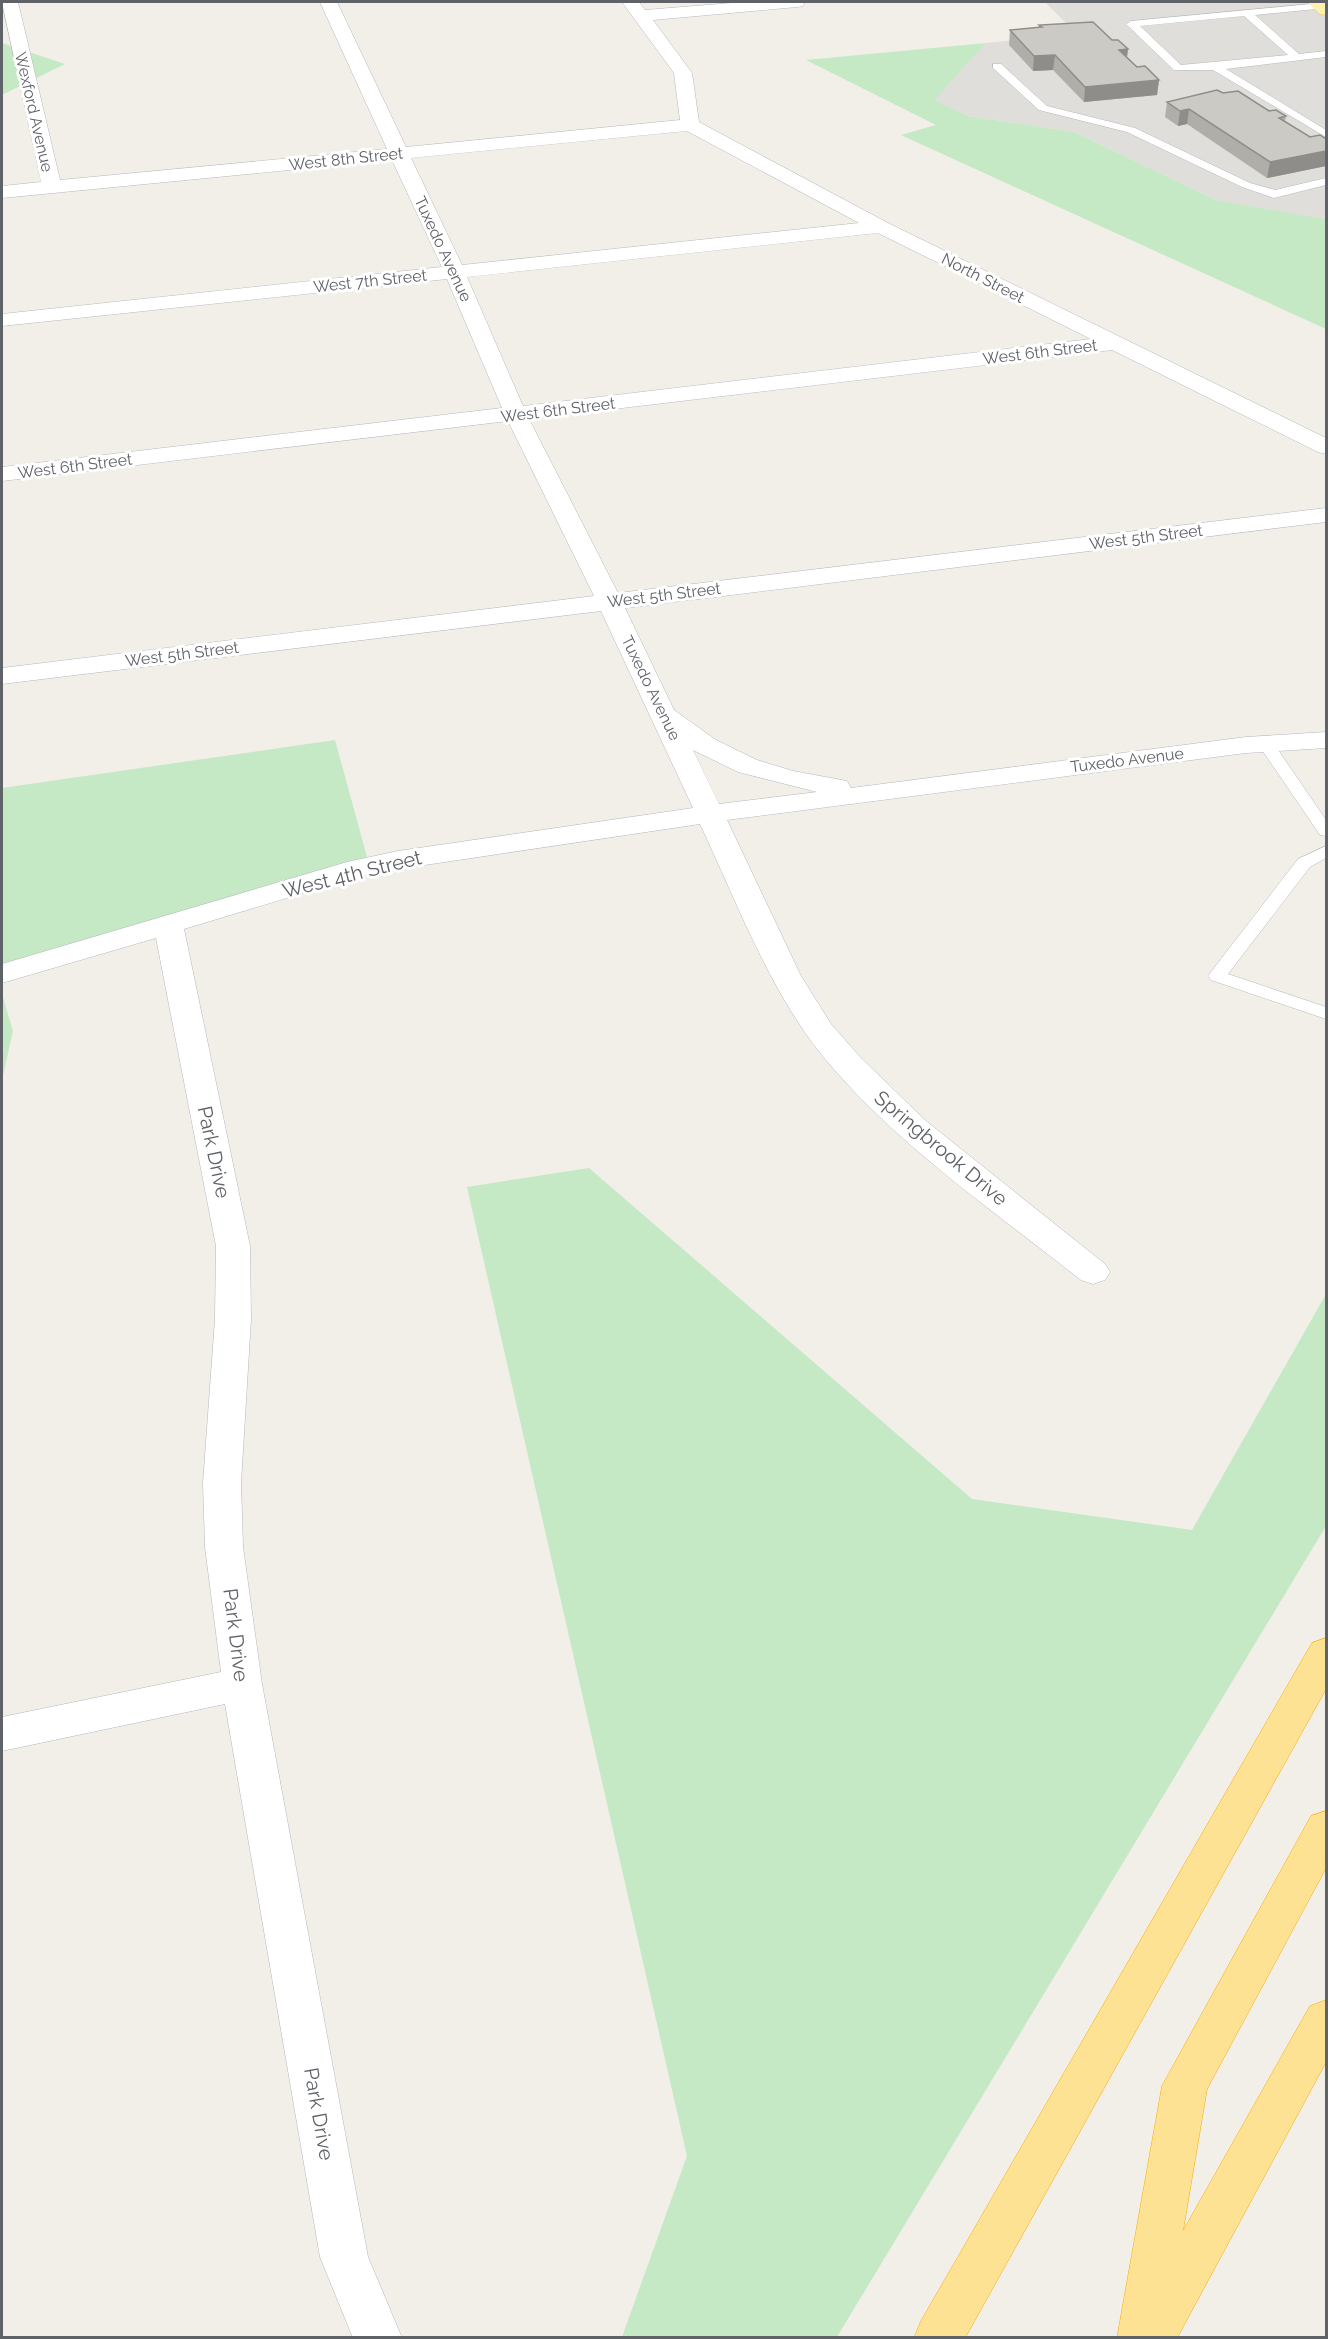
<svg xmlns="http://www.w3.org/2000/svg" width="1328" height="2339" viewBox="0 0 1328 2339" font-family="Raleway,sans-serif">
<rect width="100%" height="100%" fill="#f1efe8"/>
<!-- industrial -->
<path fill="#e0deda" d="M 1045,2 L 1326,2 L 1326,219 L 1216,200 L 1074,132 L 968,116 L 933,100 L 986,43 L 1077,34 Z"/>
<!-- green -->
<path fill="#c5e8c5" d="M 2,43 L 65,64 L 2,95 Z
M 986,43 L 934,100 L 968,116 L 1074,132 L 1216,200 L 1326,219 L 1326,329 L 901,135 L 936,125 L 806,60 Z
M 335,740 L 367,857 L 2,973 L 2,788 Z
M 2,994 L 13,1031 L 2,1080 Z
M 589,1168 L 972,1499 L 1192,1530 L 1326,1294 L 1326,1526 L 837,2337 L 622,2337 L 687,2156 L 467,1187 Z"/>
<g fill="none" stroke-linecap="round" stroke-linejoin="round">
<!-- service casing -->
<g stroke="#b5b8bc" stroke-width="1">
<path id="service" d="M 1322,3 L 1326,5 L 1326,8 L 1255,15 L 1299,54 L 1326,51 L 1326,57 L 1226,69 L 1326,130 L 1326,137 L 1213,70 L 1174,70 L 1126,24 L 1131,21 ZM 1244,16 L 1288,55 L 1181,65 L 1140,26 Z
M 993,64 L 1001,64 L 1047,106 L 1135,128 L 1250,183 L 1275,190 L 1326,178 L 1326,185 L 1274,198 L 1242,187 L 1127,132 L 1039,110 L 993,68 Z
M 1266,739 L 1272,741 L 1326,820 L 1326,836 L 1320,835 L 1258,744 Z
M 1326,846 L 1326,858 L 1310,867 L 1228,974 L 1326,1007 L 1326,1019 L 1211,980 L 1208,976 L 1211,972 L 1298,859 Z"/>
</g>
<!-- minor casing -->
<g stroke="#b5b8bc" stroke-width="1">
<path id="minor" d="M 2,2 L 18,2 L 60,180 L 387,149 L 320,2 L 337,2 L 406,147 L 680,120 L 674,73 L 622,2 L 639,2 L 645,10 L 744,2 L 805,2 L 803,6 L 797,7 L 653,20 L 692,73 L 699,122 L 888,223 L 1326,438 L 1326,454 L 1318,452 L 1112,350 L 529,419 L 618,593 L 1326,508 L 1326,522 L 625,608 L 674,710 L 716,740 L 757,760 L 793,771 L 847,781 L 851,788 L 1246,737 L 1326,732 L 1326,748 L 1246,753 L 727,820 L 801,976 L 831,1024 L 861,1058 L 926,1121 L 1105,1264 L 1110,1272 L 1105,1280 L 1093,1284 L 1081,1280 C 991,1209 869,1125 804,1031 C 761,968 733,894 700,824 L 398,869 L 353,878 L 184,929 L 250,1246 L 251,1319 L 241,1483 L 243,1547 L 262,1684 L 368,2257 L 402,2338 L 353,2338 L 320,2257 L 225,1704 L 2,1751 L 2,1717 L 221,1672 L 205,1547 L 203,1483 L 215,1319 L 216,1246 L 156,938 L 2,983 L 2,964 L 347,862 L 398,851 L 693,808 L 601,611 L 2,684 L 2,668 L 594,596 L 508,421 L 2,481 L 2,467 L 502,408 L 447,279 L 2,326 L 2,314 L 442,267 L 392,160 L 2,198 L 2,186 L 41,182 ZM 687,131 L 859,223 L 462,265 L 411,158 ZM 878,233 L 1091,339 L 523,406 L 467,277 ZM 693,750 L 738,772 L 817,792 L 719,804 Z"/>
</g>
<!-- primary casing -->
<g stroke="#f2c960" stroke-width="1">
<path id="primary" d="M 1307,2 L 1326,2 L 1326,15 L 1320,14 Z"/>
</g>
<!-- motorway casing -->
<g stroke="#f9ab00" stroke-width="1">
<path id="motorway" d="M 1326,1638 L 1326,1689 L 965,2338 L 914,2338 L 921,2321 L 1312,1643 Z
M 1326,1811 L 1326,1868 L 1207,2089 L 1183,2231 L 1310,2006 L 1326,2000 L 1326,2062 L 1177,2338 L 1117,2338 L 1162,2086 L 1311,1816 Z"/>
</g>
<!-- service -->
<use href="#service" fill="#fff" fill-rule="evenodd"/>
<!-- minor -->
<use href="#minor" fill="#fff" fill-rule="evenodd"/>
<!-- primary -->
<use href="#primary" fill="#fff2af" fill-rule="evenodd"/>
<!-- motorway -->
<use href="#motorway" fill="#fde293" fill-rule="evenodd"/>
</g>
<!-- wall -->
<path fill="#afaea9" d="M 1039,25 L 1112,40 L 1128,49 L 1127,57 L 1137,67 L 1159,80 L 1157,95 L 1084,102 L 1053,70 L 1033,71 L 1009,45 L 1010,30 L 1039,28 Z
M 1223,93 L 1286,116 L 1285,121 L 1310,137 L 1326,139 L 1326,166 L 1267,178 L 1187,124 L 1178,126 L 1165,117 L 1167,102 Z"/>
<!-- shaded-wall -->
<path fill="#8f8d8a" d="M 1128,49 L 1126,64 L 1119,50 Z
M 1055,55 L 1053,70 L 1033,71 L 1034,56 Z
M 1159,80 L 1157,95 L 1084,102 L 1085,87 Z
M 1189,109 L 1187,124 L 1178,126 L 1180,111 Z
M 1326,148 L 1326,166 L 1267,178 L 1270,162 Z"/>
<!-- building -->
<path fill="#cccac5" stroke="#8f8d8a" stroke-width="1.5" d="M 1093,22 L 1112,40 L 1118,40 L 1128,49 L 1119,50 L 1137,67 L 1145,66 L 1159,80 L 1085,87 L 1055,55 L 1034,56 L 1010,30 L 1042,27 L 1039,25 Z
M 1217,90 L 1223,93 L 1238,91 L 1269,111 L 1276,110 L 1286,116 L 1279,118 L 1310,137 L 1320,135 L 1326,139 L 1326,151 L 1270,162 L 1189,109 L 1180,111 L 1167,102 Z"/>
<g text-anchor="middle" dominant-baseline="central" stroke-width="6" stroke-linejoin="round" paint-order="stroke">
<!-- far-street labels -->
<g font-size="16" fill="#5f6368" stroke="#fff">
<text transform="translate(34 112) rotate(77)">Wexford Avenue</text>
<text transform="translate(346 159) rotate(-6)">West 8th Street</text>
<text transform="translate(443 249) rotate(65)">Tuxedo Avenue</text>
<text transform="translate(983 278) rotate(27)">North Street</text>
<text transform="translate(370 281) rotate(-6)">West 7th Street</text>
<text transform="translate(1040 352) rotate(-7)">West 6th Street</text>
<text transform="translate(558 410) rotate(-7)">West 6th Street</text>
<text transform="translate(75 466) rotate(-7)">West 6th Street</text>
<text transform="translate(1146 537) rotate(-7)">West 5th Street</text>
<text transform="translate(664 595) rotate(-7)">West 5th Street</text>
<text transform="translate(182 654) rotate(-7)">West 5th Street</text>
<text transform="translate(651 688) rotate(64)">Tuxedo Avenue</text>
<text transform="translate(1127 760) rotate(-7)">Tuxedo Avenue</text>
</g>
<!-- street labels -->
<g font-size="20" fill="#5f6368" stroke="#fff">
<text transform="translate(352 874) rotate(-14)">West 4th Street</text>
<text transform="translate(941 1148) rotate(40)">Springbrook Drive</text>
<text transform="translate(214 1152) rotate(78)">Park Drive</text>
<text transform="translate(236 1635) rotate(83)">Park Drive</text>
<text transform="translate(319 2114) rotate(80)">Park Drive</text>
</g>
</g>
<!-- border -->
<rect width="1328" height="2339" fill="none" stroke="#5f6368" stroke-width="6"/>
</svg>
